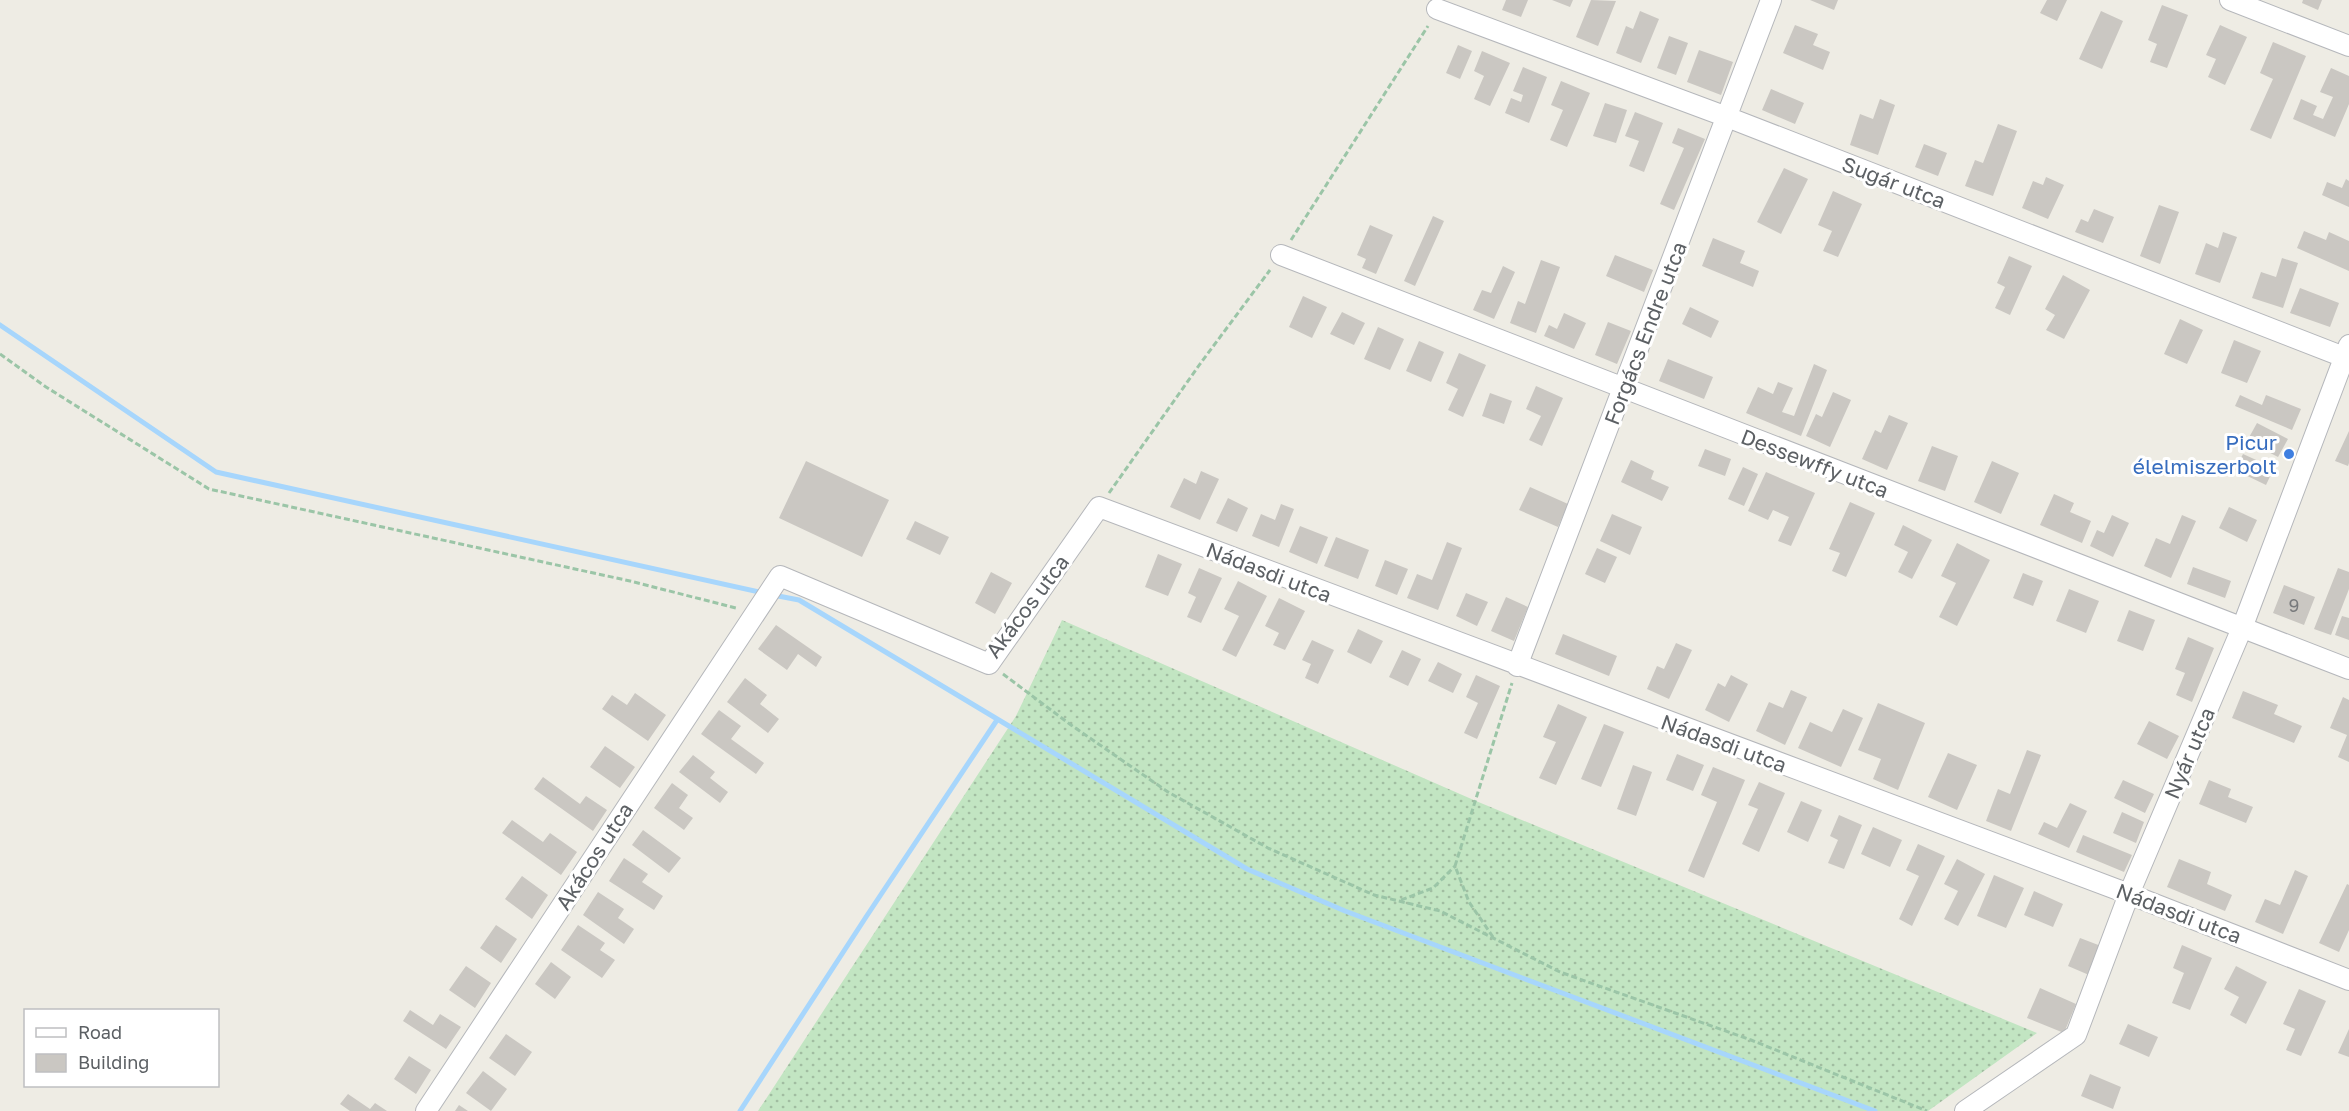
<svg xmlns="http://www.w3.org/2000/svg" width="2349" height="1111" viewBox="0 0 2349 1111" font-family="'Golos Text',sans-serif">
<defs>
<pattern id="grass-dots" width="8" height="8" patternUnits="userSpaceOnUse" patternTransform="scale(1.5)"><rect width="8" height="8" fill="#c2e5c2"/><path d="M2 2h.1M6 6h.1" fill="none" stroke="#a1bda1" stroke-width="1.8" stroke-linecap="round"/></pattern>
</defs>
<rect width="100%" height="100%" fill="#eeece4"/>
<!-- grass -->
<path fill="url(#grass-dots)" d="M 1062,620 L 1476,801 L 2037,1033 L 1928,1111 L 758,1111 L 1016,716 Z"/>
<g fill="none" stroke-linecap="round" stroke-linejoin="round">
<!-- stream -->
<path stroke="#a7d6fc" stroke-width="5" d="M 0,325 L 216,472 L 764,593
M 773,595 L 799,600 L 1247,869 L 1345,911 L 1875,1111
M 740,1111 L 866,917 L 997,720"/>
</g>
<!-- building -->
<path fill="#cac7c2" d="M 1506,0 L 1528,0 L 1521,17 L 1502,10 Z
M 1552,0 L 1573,0 L 1570,7 Z
M 1591,0 L 1616,1 L 1598,46 L 1576,37 Z
M 1810,0 L 1838,0 L 1834,10 Z
M 2047,0 L 2067,0 L 2057,21 L 2040,13 Z
M 2303,0 L 2322,0 L 2318,10 L 2302,3 Z
M 2162,5 L 2188,15 L 2167,68 L 2150,62 L 2157,44 L 2148,40 Z
M 1640,11 L 1659,19 L 1641,63 L 1616,53 L 1626,26 L 1633,29 Z
M 2101,11 L 2123,21 L 2102,69 L 2079,59 Z
M 1795,25 L 1818,34 L 1813,45 L 1830,52 L 1823,70 L 1783,53 Z
M 2220,25 L 2247,37 L 2225,85 L 2208,77 L 2216,59 L 2206,55 Z
M 1669,36 L 1688,43 L 1676,75 L 1657,68 Z
M 2273,42 L 2306,56 L 2271,139 L 2250,130 L 2273,79 L 2260,73 Z
M 1458,45 L 1472,51 L 1460,79 L 1446,73 Z
M 1699,50 L 1733,62 L 1721,95 L 1687,82 Z
M 1482,51 L 1510,63 L 1490,106 L 1474,99 L 1484,76 L 1474,71 Z
M 1523,67 L 1547,77 L 1529,123 L 1505,113 L 1511,98 L 1521,102 L 1523,95 L 1513,91 Z
M 2331,68 L 2349,76 L 2349,104 L 2335,137 L 2293,119 L 2301,99 L 2317,106 L 2313,115 L 2323,119 L 2333,97 L 2320,92 Z
M 1561,81 L 1590,93 L 1567,147 L 1550,140 L 1563,110 L 1551,105 Z
M 1771,89 L 1804,103 L 1795,124 L 1762,110 Z
M 1880,99 L 1895,105 L 1878,155 L 1850,145 L 1860,114 L 1873,119 Z
M 1605,103 L 1627,110 L 1616,143 L 1593,136 Z
M 1635,112 L 1663,123 L 1644,172 L 1629,166 L 1639,141 L 1625,136 Z
M 1998,124 L 2017,131 L 1993,196 L 1965,186 L 1975,160 L 1983,163 Z
M 1678,128 L 1705,139 L 1674,210 L 1660,204 L 1684,148 L 1672,143 Z
M 1924,144 L 1947,153 L 1938,176 L 1915,167 Z
M 1784,168 L 1808,179 L 1781,234 L 1757,222 Z
M 2046,177 L 2064,185 L 2048,219 L 2022,208 L 2033,181 L 2043,185 Z
M 2346,179 L 2349,181 L 2349,207 L 2322,195 L 2327,182 L 2342,188 Z
M 1833,191 L 1862,204 L 1838,257 L 1823,251 L 1832,231 L 1818,225 Z
M 2159,205 L 2179,212 L 2160,264 L 2140,256 Z
M 2094,209 L 2114,217 L 2103,243 L 2075,232 L 2081,219 L 2088,222 Z
M 1433,216 L 1444,221 L 1415,286 L 1404,281 Z
M 1370,225 L 1393,235 L 1376,274 L 1362,268 L 1366,259 L 1357,255 Z
M 2304,231 L 2326,240 L 2329,232 L 2349,241 L 2349,271 L 2297,248 Z
M 2223,232 L 2237,237 L 2220,283 L 2195,274 L 2206,243 L 2218,248 Z
M 1713,238 L 1745,251 L 1740,263 L 1759,271 L 1753,287 L 1702,266 Z
M 1615,255 L 1653,270 L 1644,292 L 1606,276 Z
M 2009,256 L 2032,266 L 2010,315 L 1995,308 L 2005,287 L 1997,283 Z
M 2282,258 L 2298,263 L 2283,308 L 2252,298 L 2261,272 L 2276,277 Z
M 1541,260 L 1560,267 L 1536,333 L 1510,323 L 1518,301 L 1525,304 Z
M 1503,266 L 1515,272 L 1494,319 L 1473,310 L 1482,290 L 1491,293 Z
M 2063,275 L 2090,290 L 2064,339 L 2046,330 L 2055,315 L 2045,309 Z
M 2300,288 L 2339,303 L 2330,327 L 2290,313 Z
M 1303,296 L 1327,307 L 1312,338 L 1289,327 Z
M 1690,307 L 1719,321 L 1711,338 L 1682,324 Z
M 1342,312 L 1365,323 L 1354,345 L 1330,334 Z
M 1564,313 L 1586,323 L 1574,349 L 1544,336 L 1549,325 L 1557,329 Z
M 2180,319 L 2203,330 L 2187,364 L 2164,354 Z
M 1608,322 L 1631,331 L 1617,364 L 1595,355 Z
M 1378,327 L 1404,339 L 1390,370 L 1364,359 Z
M 2234,340 L 2261,351 L 2247,383 L 2221,373 Z
M 1419,341 L 1444,352 L 1431,382 L 1406,371 Z
M 1459,353 L 1486,365 L 1463,417 L 1448,410 L 1458,389 L 1446,383 Z
M 1668,359 L 1713,377 L 1704,399 L 1659,381 Z
M 1814,364 L 1827,370 L 1801,436 L 1746,413 L 1758,387 L 1773,394 L 1778,382 L 1793,388 L 1782,412 L 1794,416 Z
M 1536,386 L 1563,398 L 1542,446 L 1529,440 L 1541,416 L 1526,409 Z
M 1833,392 L 1851,400 L 1830,447 L 1806,436 L 1816,414 L 1822,417 Z
M 1490,393 L 1512,401 L 1504,424 L 1482,416 Z
M 2240,395 L 2262,405 L 2266,395 L 2301,409 L 2292,430 L 2235,406 Z
M 1889,415 L 1908,423 L 1887,470 L 1862,459 L 1875,430 L 1881,433 Z
M 2257,423 L 2288,439 L 2278,457 L 2247,441 Z
M 2349,431 L 2349,463 L 2348,466 L 2335,461 Z
M 1932,446 L 1958,456 L 1945,491 L 1918,481 Z
M 1705,449 L 1731,459 L 1725,476 L 1698,466 Z
M 2243,454 L 2274,468 L 2266,485 L 2235,470 Z
M 1631,460 L 1654,471 L 1651,479 L 1669,487 L 1662,501 L 1621,482 Z
M 806,461 L 889,500 L 862,557 L 779,518 Z
M 1992,461 L 2019,473 L 2001,514 L 1974,502 Z
M 1743,467 L 1758,474 L 1744,506 L 1728,499 Z
M 1201,471 L 1219,479 L 1200,520 L 1170,507 L 1184,478 L 1196,484 Z
M 1766,472 L 1815,493 L 1791,546 L 1778,541 L 1789,517 L 1773,510 L 1768,520 L 1748,511 Z
M 1530,487 L 1568,504 L 1558,527 L 1519,510 Z
M 2054,494 L 2074,503 L 2070,512 L 2091,521 L 2082,543 L 2040,525 Z
M 1228,498 L 1248,508 L 1237,532 L 1216,523 Z
M 1850,502 L 1875,513 L 1846,577 L 1832,571 L 1840,553 L 1829,549 Z
M 1281,504 L 1294,509 L 1279,547 L 1252,536 L 1261,514 L 1275,520 Z
M 2229,507 L 2257,520 L 2247,542 L 2219,528 Z
M 1612,514 L 1642,527 L 1630,555 L 1600,541 Z
M 2112,515 L 2129,523 L 2113,557 L 2090,546 L 2097,530 L 2104,533 Z
M 2182,515 L 2196,521 L 2171,578 L 2144,566 L 2156,538 L 2170,544 Z
M 915,521 L 949,537 L 940,555 L 906,539 Z
M 1903,525 L 1932,540 L 1912,579 L 1898,572 L 1908,552 L 1894,545 Z
M 1300,526 L 1328,537 L 1317,564 L 1289,552 Z
M 1336,537 L 1369,550 L 1358,579 L 1324,566 Z
M 1447,542 L 1462,548 L 1438,610 L 1407,598 L 1417,574 L 1432,580 Z
M 1957,543 L 1990,560 L 1957,626 L 1939,617 L 1956,583 L 1941,576 Z
M 1597,548 L 1617,557 L 1605,583 L 1585,574 Z
M 1158,554 L 1182,564 L 1168,596 L 1145,587 Z
M 1385,560 L 1408,569 L 1397,595 L 1375,586 Z
M 2193,567 L 2231,581 L 2225,598 L 2187,584 Z
M 1199,568 L 1222,578 L 1201,623 L 1187,617 L 1196,597 L 1188,593 Z
M 2338,568 L 2349,572 L 2349,589 L 2331,635 L 2314,629 Z
M 991,572 L 1012,583 L 995,614 L 975,603 Z
M 2023,573 L 2043,581 L 2033,606 L 2013,598 Z
M 1238,581 L 1267,596 L 1236,657 L 1222,650 L 1239,616 L 1224,609 Z
M 2284,585 L 2315,597 L 2304,625 L 2273,613 Z
M 2069,589 L 2099,601 L 2086,633 L 2056,621 Z
M 1466,593 L 1488,602 L 1477,626 L 1456,616 Z
M 1506,597 L 1528,607 L 1514,641 L 1491,631 Z
M 1279,598 L 1305,611 L 1285,650 L 1273,645 L 1279,633 L 1265,626 Z
M 2129,610 L 2155,620 L 2143,651 L 2117,641 Z
M 2342,616 L 2349,618 L 2349,640 L 2335,635 Z
M 776,625 L 822,657 L 816,667 L 798,654 L 787,670 L 758,649 Z
M 1358,629 L 1383,641 L 1371,664 L 1347,652 Z
M 1563,634 L 1617,656 L 1609,676 L 1555,654 Z
M 2188,637 L 2214,648 L 2192,702 L 2176,695 L 2185,673 L 2175,669 Z
M 1312,640 L 1334,650 L 1318,684 L 1305,678 L 1311,664 L 1302,660 Z
M 1676,643 L 1692,650 L 1669,699 L 1647,689 L 1657,666 L 1664,669 Z
M 1402,650 L 1421,659 L 1408,686 L 1389,677 Z
M 1438,662 L 1462,674 L 1453,693 L 1428,681 Z
M 1476,675 L 1500,686 L 1477,739 L 1464,733 L 1478,703 L 1466,697 Z
M 1731,675 L 1748,684 L 1729,722 L 1705,710 L 1718,683 L 1725,687 Z
M 745,678 L 767,695 L 760,704 L 779,719 L 768,733 L 727,702 Z
M 1791,690 L 1807,697 L 1785,745 L 1756,731 L 1769,702 L 1783,708 Z
M 2243,691 L 2278,705 L 2274,714 L 2302,726 L 2294,743 L 2232,718 Z
M 635,693 L 666,715 L 648,741 L 602,709 L 612,695 L 627,705 Z
M 2343,697 L 2349,700 L 2349,762 L 2338,757 L 2347,735 L 2330,728 Z
M 1878,703 L 1925,723 L 1898,790 L 1873,779 L 1881,759 L 1858,750 Z
M 1558,704 L 1587,717 L 1556,785 L 1539,778 L 1556,742 L 1543,737 Z
M 1843,709 L 1863,718 L 1841,767 L 1798,748 L 1810,722 L 1832,732 Z
M 719,710 L 741,726 L 731,739 L 764,763 L 756,774 L 701,734 Z
M 2149,721 L 2179,736 L 2167,759 L 2137,744 Z
M 1604,724 L 1624,732 L 1601,787 L 1581,779 Z
M 605,746 L 635,767 L 620,788 L 590,767 Z
M 2027,750 L 2041,755 L 2011,831 L 1986,821 L 1998,789 L 2010,794 Z
M 1948,753 L 1977,765 L 1957,810 L 1928,797 Z
M 1677,754 L 1704,765 L 1693,791 L 1666,780 Z
M 693,755 L 715,772 L 710,778 L 728,792 L 720,803 L 679,772 Z
M 1633,765 L 1652,772 L 1636,816 L 1617,809 Z
M 1713,767 L 1745,780 L 1704,878 L 1688,871 L 1717,802 L 1701,795 Z
M 543,777 L 580,804 L 586,796 L 607,810 L 593,831 L 534,789 Z
M 2123,780 L 2154,794 L 2145,813 L 2114,798 Z
M 2209,780 L 2231,789 L 2228,797 L 2253,807 L 2246,823 L 2199,804 Z
M 1759,782 L 1785,793 L 1759,852 L 1742,844 L 1758,809 L 1748,805 Z
M 672,783 L 688,795 L 679,808 L 693,818 L 684,830 L 654,808 Z
M 1801,801 L 1822,810 L 1808,842 L 1787,832 Z
M 2070,803 L 2087,811 L 2069,848 L 2038,834 L 2044,822 L 2057,828 Z
M 2122,812 L 2144,822 L 2136,843 L 2113,833 Z
M 1839,815 L 1862,825 L 1844,869 L 1828,863 L 1838,840 L 1830,836 Z
M 512,820 L 543,842 L 550,833 L 577,852 L 561,875 L 502,833 Z
M 1873,827 L 1902,840 L 1890,867 L 1861,854 Z
M 643,830 L 681,858 L 669,873 L 632,845 Z
M 2083,835 L 2132,855 L 2124,872 L 2076,852 Z
M 1918,844 L 1945,856 L 1912,926 L 1899,919 L 1919,876 L 1906,870 Z
M 624,858 L 648,874 L 642,882 L 663,896 L 654,910 L 609,881 Z
M 1957,859 L 1985,874 L 1958,926 L 1944,919 L 1958,891 L 1944,884 Z
M 2179,859 L 2211,872 L 2207,884 L 2232,895 L 2225,911 L 2167,887 Z
M 2295,870 L 2308,876 L 2283,934 L 2255,922 L 2265,899 L 2280,905 Z
M 1994,875 L 2024,888 L 2006,928 L 1977,916 Z
M 522,876 L 548,895 L 532,919 L 505,899 Z
M 2347,884 L 2349,885 L 2349,930 L 2339,952 L 2319,943 Z
M 2034,891 L 2063,904 L 2053,927 L 2024,915 Z
M 598,892 L 624,909 L 618,918 L 634,929 L 624,944 L 583,915 Z
M 496,925 L 517,939 L 501,963 L 480,948 Z
M 578,925 L 605,943 L 600,950 L 615,960 L 602,978 L 561,950 Z
M 2080,938 L 2101,946 L 2089,975 L 2068,966 Z
M 2182,945 L 2212,958 L 2190,1010 L 2172,1003 L 2184,973 L 2173,968 Z
M 551,962 L 571,977 L 555,999 L 535,984 Z
M 466,966 L 491,983 L 475,1008 L 449,990 Z
M 2236,966 L 2267,982 L 2246,1024 L 2230,1015 L 2239,997 L 2224,989 Z
M 2040,988 L 2076,1004 L 2064,1033 L 2027,1018 Z
M 2299,989 L 2326,1001 L 2301,1056 L 2286,1050 L 2295,1029 L 2283,1024 Z
M 410,1010 L 433,1025 L 440,1014 L 461,1027 L 446,1049 L 403,1021 Z
M 2128,1024 L 2158,1037 L 2149,1057 L 2119,1044 Z
M 2349,1029 L 2349,1057 L 2338,1053 Z
M 506,1034 L 532,1052 L 515,1076 L 489,1058 Z
M 409,1056 L 431,1070 L 416,1094 L 394,1079 Z
M 483,1071 L 507,1089 L 491,1111 L 466,1093 Z
M 2090,1074 L 2121,1087 L 2113,1109 L 2081,1096 Z
M 348,1094 L 370,1109 L 375,1103 L 387,1111 L 350,1111 L 340,1104 Z
M 459,1105 L 468,1111 L 455,1111 Z"/>
<g fill="none" stroke-linecap="round" stroke-linejoin="round">
<!-- minor casing -->
<g stroke="#b5b7bb" stroke-width="22">
<path id="minor" d="M 2230,0 L 2349,46
M 1437,9 L 1727,117 L 2349,359
M 1281,255 L 2349,669
M 1517,666 L 1771,0
M 426,1111 L 780,576 L 989,664 L 1099,507 L 2129,894 L 2349,980
M 1965,1111 L 2076,1035 L 2129,894 L 2242,628 L 2349,345"/>
</g>
<!-- path -->
<path stroke="#9bc5a7" stroke-width="3" stroke-dasharray="6 3" stroke-linecap="butt" d="M 1291,240 L 1428,26
M 0,354 L 46,387 L 209,489 L 630,581 L 736,608
M 1109,493 L 1200,364 L 1270,270
M 1003,674 L 1071,725 L 1168,792 L 1268,848 L 1374,895 L 1440,911 L 1560,972 L 1751,1040 L 1927,1111
M 1401,900 L 1433,888 L 1455,866
M 1493,937 L 1469,902 L 1455,866 L 1512,683"/>
<!-- minor -->
<use href="#minor" stroke="#fff" stroke-width="20"/>
</g>
<!-- markers -->
<circle fill="#3f7fe0" stroke="#fff" stroke-width="2" cx="2289" cy="454" r="6"/>
<g text-anchor="middle" dominant-baseline="central" stroke-width="6" stroke-linejoin="round" paint-order="stroke">
<!-- number labels -->
<g font-size="18" fill="#787a7c">
<text x="2294" y="605">9</text>
</g>
<!-- street labels -->
<g font-size="21" fill="#5c6064" stroke="#fff">
<text transform="translate(1894 182) rotate(21)">Sugár utca</text>
<text transform="translate(1645 333) rotate(-69)">Forgács Endre utca</text>
<text transform="translate(1815 463) rotate(21)">Dessewffy utca</text>
<text transform="translate(1269 572) rotate(21)">Nádasdi utca</text>
<text transform="translate(1027 606) rotate(-53)">Akácos utca</text>
<text transform="translate(1724 743) rotate(20)">Nádasdi utca</text>
<text transform="translate(2189 753) rotate(-67)">Nyár utca</text>
<text transform="translate(594 856) rotate(-57)">Akácos utca</text>
<text transform="translate(2179 913) rotate(21)">Nádasdi utca</text>
</g>
<!-- shop labels -->
<g font-size="21" fill="#366cbe" stroke="#fff" text-anchor="end">
<text x="2277" y="442">Picur<tspan x="2277" dy="24">élelmiszerbolt</tspan></text>
</g>
</g>
<!-- legend -->
<rect x="24" y="1009" width="195" height="78" fill="#ffffff" stroke="#bebfc1" stroke-width="1.5"/>
<rect x="36" y="1028" width="30" height="9" fill="#ffffff" stroke="#bebfc1" stroke-width="1.5"/>
<text x="78" y="1039" font-size="18" fill="#5c6064">Road</text>
<rect x="36" y="1054" width="30" height="18" fill="#cac7c2" stroke="#bebfc1" stroke-width="1.5"/>
<text x="78" y="1069" font-size="18" fill="#5c6064">Building</text>
</svg>
